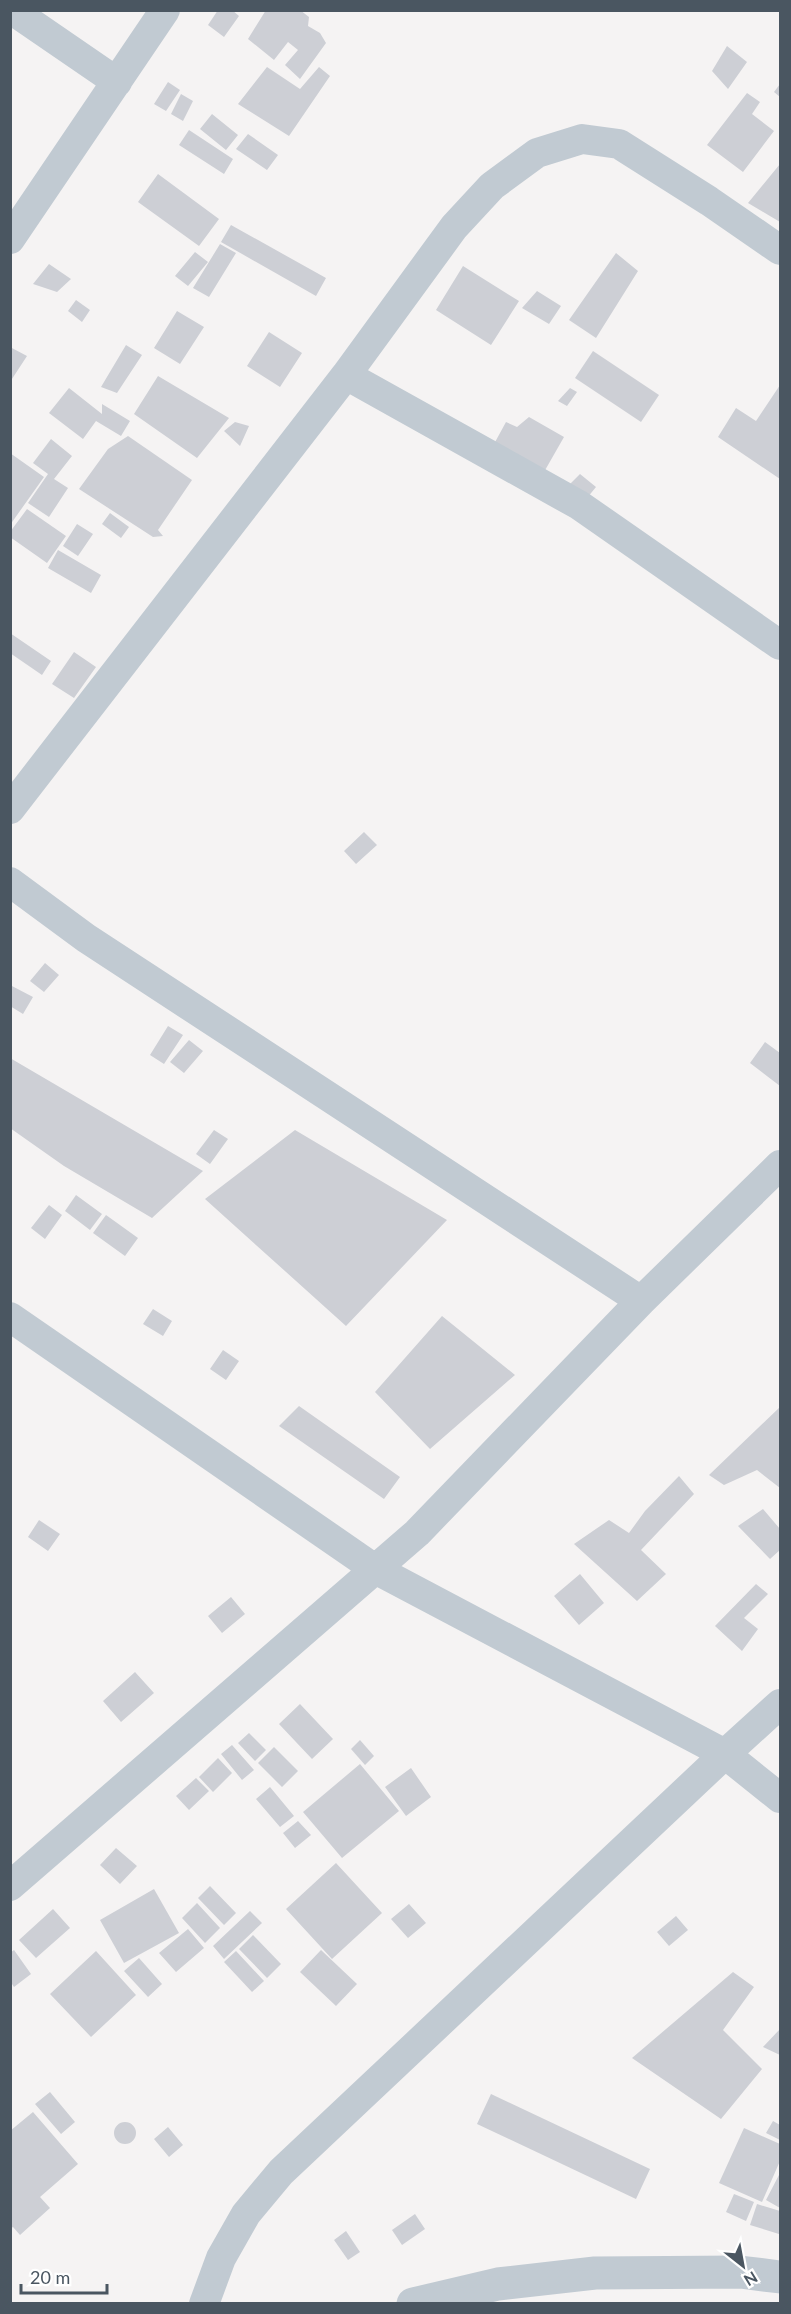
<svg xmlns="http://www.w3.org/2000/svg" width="791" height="2314" viewBox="0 0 791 2314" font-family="Lato,sans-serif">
<rect width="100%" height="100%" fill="#f5f3f3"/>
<!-- building -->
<path fill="#cdcfd5" d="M 218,10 L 232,10 L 239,16 L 224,37 L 208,25 Z
M 266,10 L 300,10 L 309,17 L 308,26 L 320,33 L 326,43 L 300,79 L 285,65 L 298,50 L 288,42 L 274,60 L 248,39 Z
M 727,46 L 747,62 L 728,89 L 712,71 Z
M 267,67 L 300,89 L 319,67 L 330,76 L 289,136 L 238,104 Z
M 168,82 L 180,90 L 166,111 L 154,104 Z
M 780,84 L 780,97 L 774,92 Z
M 747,93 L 760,102 L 752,114 L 774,131 L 743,172 L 707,145 Z
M 181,94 L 193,101 L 183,121 L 171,114 Z
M 212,114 L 238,135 L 226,150 L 200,129 Z
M 189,130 L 233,159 L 224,174 L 179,145 Z
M 248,134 L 278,155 L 267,170 L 236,149 Z
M 780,164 L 780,222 L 748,203 Z
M 158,174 L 219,219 L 199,246 L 138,202 Z
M 231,225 L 326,278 L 316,296 L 221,242 Z
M 220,244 L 236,253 L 209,297 L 193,288 Z
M 195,252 L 208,262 L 188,286 L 175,276 Z
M 616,253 L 638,271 L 596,338 L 569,320 Z
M 49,264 L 71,279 L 57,292 L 33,284 Z
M 463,266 L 519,301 L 491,345 L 436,310 Z
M 537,291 L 561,306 L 549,324 L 522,308 Z
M 76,300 L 90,310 L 82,322 L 68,311 Z
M 177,311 L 204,327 L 180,364 L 154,348 Z
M 269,332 L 302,353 L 280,387 L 247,366 Z
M 126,345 L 142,355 L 117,393 L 101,387 Z
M 10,347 L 27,356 L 10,382 Z
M 593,351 L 659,395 L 641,422 L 575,378 Z
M 158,376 L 229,418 L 197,458 L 134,414 Z
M 780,385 L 780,479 L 718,437 L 736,408 L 756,421 Z
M 69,388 L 102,414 L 102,404 L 130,421 L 121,436 L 96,421 L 83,439 L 49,413 Z
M 570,388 L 577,392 L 567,406 L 558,401 Z
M 529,417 L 564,437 L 544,472 L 494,444 L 506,422 L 517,427 Z
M 235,422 L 249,426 L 240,446 L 224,431 Z
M 128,436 L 192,480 L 158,530 L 163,536 L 153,537 L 79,489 L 108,449 Z
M 51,439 L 72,456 L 54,479 L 68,488 L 49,517 L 28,503 L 48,474 L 33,463 Z
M 10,453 L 44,477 L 10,525 Z
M 580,474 L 596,487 L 587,498 L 569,485 Z
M 27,509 L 66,536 L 47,563 L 10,537 L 10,532 Z
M 110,513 L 129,527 L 121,538 L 102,524 Z
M 77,524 L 93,534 L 78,556 L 63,546 Z
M 58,550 L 101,575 L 91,593 L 48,568 Z
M 10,633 L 51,661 L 42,675 L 10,653 Z
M 74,652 L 96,667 L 74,698 L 52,684 Z
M 364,832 L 377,845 L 356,864 L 344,851 Z
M 45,963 L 59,975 L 44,992 L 30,981 Z
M 10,985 L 33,997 L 23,1014 L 10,1006 Z
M 168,1026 L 183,1035 L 164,1064 L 150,1055 Z
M 189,1040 L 203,1051 L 184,1073 L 170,1062 Z
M 765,1042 L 780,1053 L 780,1086 L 750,1063 Z
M 10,1058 L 203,1171 L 152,1218 L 64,1166 L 10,1128 Z
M 214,1130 L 228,1139 L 210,1164 L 196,1154 Z
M 295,1130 L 447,1220 L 346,1326 L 205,1199 Z
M 76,1195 L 102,1214 L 90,1230 L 65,1211 Z
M 49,1205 L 62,1215 L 45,1239 L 31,1228 Z
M 106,1215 L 138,1238 L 125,1256 L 93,1233 Z
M 153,1309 L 172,1321 L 163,1336 L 143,1324 Z
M 442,1316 L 515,1375 L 430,1449 L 375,1392 Z
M 223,1350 L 239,1361 L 226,1380 L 210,1369 Z
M 299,1406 L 400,1477 L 384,1499 L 279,1426 Z
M 780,1407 L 780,1488 L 757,1470 L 724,1485 L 709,1475 Z
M 679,1476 L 694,1494 L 641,1550 L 666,1574 L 637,1601 L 574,1544 L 609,1520 L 629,1533 L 645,1511 Z
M 763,1509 L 780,1529 L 780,1550 L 770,1559 L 738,1526 Z
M 39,1520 L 60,1534 L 48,1551 L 28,1537 Z
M 580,1574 L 604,1603 L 579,1625 L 554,1596 Z
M 756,1584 L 768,1594 L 744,1618 L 758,1629 L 742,1651 L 715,1626 Z
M 231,1597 L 245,1614 L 222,1633 L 208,1616 Z
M 135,1672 L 154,1693 L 121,1722 L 103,1701 Z
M 300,1704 L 333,1739 L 312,1759 L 279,1724 Z
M 249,1733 L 266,1750 L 255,1761 L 238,1743 Z
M 360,1740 L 374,1756 L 365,1765 L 351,1749 Z
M 232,1745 L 254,1770 L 242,1780 L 221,1754 Z
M 274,1747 L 298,1771 L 282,1787 L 258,1763 Z
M 218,1758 L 232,1773 L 213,1792 L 199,1777 Z
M 360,1764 L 399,1811 L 342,1858 L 303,1812 Z
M 411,1768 L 431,1797 L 406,1816 L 385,1787 Z
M 196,1778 L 209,1791 L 189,1810 L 176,1796 Z
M 270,1787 L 294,1816 L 280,1827 L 256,1799 Z
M 298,1821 L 311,1835 L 295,1848 L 283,1833 Z
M 116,1848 L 137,1866 L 120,1884 L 100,1865 Z
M 336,1863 L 382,1913 L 332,1959 L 286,1909 Z
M 210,1886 L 236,1913 L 224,1925 L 198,1898 Z
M 154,1889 L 179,1933 L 124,1963 L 100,1920 Z
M 197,1903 L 220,1928 L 205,1943 L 182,1918 Z
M 409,1904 L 426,1923 L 408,1938 L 391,1919 Z
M 53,1909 L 70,1928 L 36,1958 L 19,1940 Z
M 250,1911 L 262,1923 L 224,1959 L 213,1946 Z
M 676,1916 L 688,1930 L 669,1946 L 657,1932 Z
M 188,1929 L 204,1948 L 176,1972 L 159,1953 Z
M 253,1935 L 281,1964 L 267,1978 L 239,1949 Z
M 14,1950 L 31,1974 L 14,1987 L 10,1981 L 10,1953 Z
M 321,1950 L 357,1984 L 336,2006 L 300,1972 Z
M 96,1951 L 136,1995 L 91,2037 L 50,1994 Z
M 236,1951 L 264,1981 L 252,1992 L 224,1962 Z
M 139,1958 L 162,1984 L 148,1997 L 124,1971 Z
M 733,1972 L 754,1987 L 723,2030 L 762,2069 L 721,2119 L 632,2058 Z
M 780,2029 L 780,2055 L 763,2047 Z
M 50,2092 L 75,2122 L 61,2134 L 35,2104 Z
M 491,2094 L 650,2169 L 636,2199 L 477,2124 Z
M 33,2112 L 78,2164 L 40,2197 L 50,2208 L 20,2235 L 13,2227 L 10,2229 L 10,2131 Z
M 773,2121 L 780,2125 L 780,2140 L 766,2133 Z
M114 2133a11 11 0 1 1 22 0a11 11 0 1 1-22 0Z
M 168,2127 L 183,2145 L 169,2157 L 154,2139 Z
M 744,2128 L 780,2144 L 780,2161 L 762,2202 L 719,2183 Z
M 780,2173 L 780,2208 L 766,2200 Z
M 734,2194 L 754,2202 L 746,2221 L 726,2212 Z
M 757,2204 L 780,2211 L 779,2234 L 750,2225 Z
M 415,2214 L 425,2229 L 402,2245 L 392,2230 Z
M 346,2231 L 360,2252 L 348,2260 L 334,2240 Z"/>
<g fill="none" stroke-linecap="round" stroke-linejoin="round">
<!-- minor -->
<path stroke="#c1cad2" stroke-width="30" d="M 12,10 L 117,82
M 10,239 L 165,10
M 346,375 L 579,505 L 780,645
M 10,809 L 346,375 L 454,227 L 492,186 L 537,153 L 582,139 L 619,144 L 709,201 L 780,250
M 10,882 L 86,938 L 641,1301
M 10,1317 L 375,1569 L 725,1754 L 780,1798
M 10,1886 L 417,1533 L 641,1301 L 780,1165
M 204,2304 L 221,2258 L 246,2214 L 281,2172 L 725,1754 L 780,1704"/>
<!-- tertiary -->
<path stroke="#c1cad2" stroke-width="33" d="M 413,2304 L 498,2284 L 595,2273 L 740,2272 L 780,2277"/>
</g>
<!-- border -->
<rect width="791" height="2314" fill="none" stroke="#4a5661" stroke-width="24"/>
<!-- north arrow -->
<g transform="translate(743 2266) rotate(149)" stroke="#ffffff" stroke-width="4.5" paint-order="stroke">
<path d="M0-4.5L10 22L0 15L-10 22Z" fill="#4a5661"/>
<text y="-9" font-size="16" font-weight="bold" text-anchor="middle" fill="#4a5661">N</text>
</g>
<!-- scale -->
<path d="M21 2284v9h86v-9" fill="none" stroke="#4a5661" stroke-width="3"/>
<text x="30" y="2284" font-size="18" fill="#4a5661" stroke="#ffffff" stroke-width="4.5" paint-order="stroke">20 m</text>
</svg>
